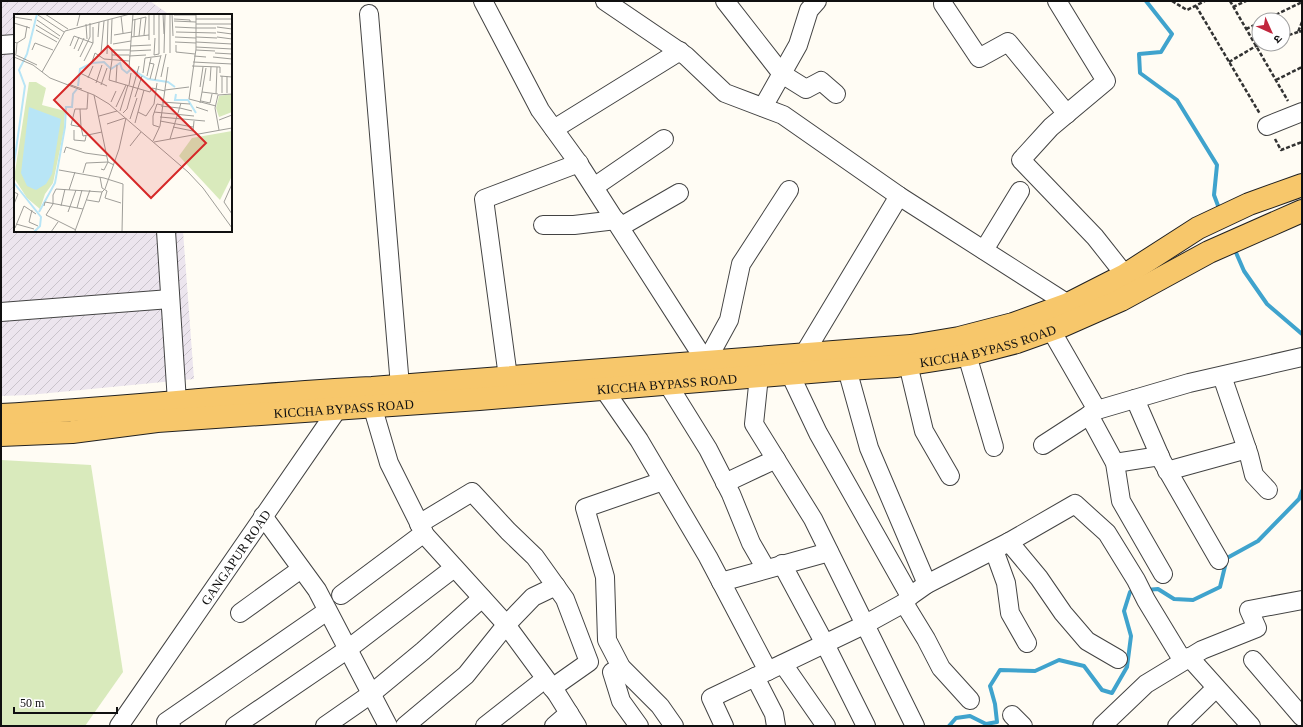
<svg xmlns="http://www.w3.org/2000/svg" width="1303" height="727" viewBox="0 0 1303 727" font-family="'Times New Roman','Noto Sans Devanagari',serif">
<defs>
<pattern id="industrial-furrows" width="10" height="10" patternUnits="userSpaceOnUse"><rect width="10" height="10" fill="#ece5ee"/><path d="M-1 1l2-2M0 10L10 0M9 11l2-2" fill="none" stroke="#c9c3cb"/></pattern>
</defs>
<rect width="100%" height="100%" fill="#fffcf4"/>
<!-- industrial -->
<path fill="url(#industrial-furrows)" d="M 1,1 L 150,1 L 167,13 L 167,15 L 15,15 L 15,231 L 183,231 L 194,379 L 29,395 L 1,396 Z"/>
<!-- grass -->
<path fill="#d9eabc" d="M 1,460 L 91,465 L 123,672 L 85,726 L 1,726 Z"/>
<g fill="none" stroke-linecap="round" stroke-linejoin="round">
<!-- stream -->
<path stroke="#3fa3cd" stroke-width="4" d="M 1146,1 L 1172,34 L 1161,52 L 1139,54 L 1140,73 L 1177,100 L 1217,165 L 1214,195 L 1220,211
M 1234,248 L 1244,271 L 1267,304 L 1302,334
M 1146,590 L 1158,589 L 1174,599 L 1193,600 L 1220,587 L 1227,558 L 1258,541 L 1299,499 L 1302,491
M 949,726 L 956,718 L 970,716 L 986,724 L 997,722 L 995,704 L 990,686 L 1000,670 L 1035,671 L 1059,660 L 1084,666 L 1102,690 L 1112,693 L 1127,667 L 1131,636 L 1124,611 L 1130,592 L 1135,591"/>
<!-- minor casing -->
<g stroke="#434343" stroke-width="20">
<g id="minor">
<path d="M 483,1 L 540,110 L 577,161 L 706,362 L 729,320 L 741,264 L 789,190"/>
<path d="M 605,1 L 686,56 L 725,93 L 783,115 L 899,196 L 1068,304"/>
<path d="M 725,1 L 782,74 L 806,89 L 821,81 L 836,94"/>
<path d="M 1057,1 L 1106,81 L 1051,127 L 1021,160 L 1095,237 L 1125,275"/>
<path d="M 943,4 L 979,58 L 1008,42 L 1067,114"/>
<path d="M 369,14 L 400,386"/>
<path d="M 1,45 L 15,44"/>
<path d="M 763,107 L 798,45 L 809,10 L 817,1"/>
<path d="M 1267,126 L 1302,112"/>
<path d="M 554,129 L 680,51"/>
<path d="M 594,187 L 664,139"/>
<path d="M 543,225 L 574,225 L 616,220"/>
<path d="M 620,227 L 679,193"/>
<path d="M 166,231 L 177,402"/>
<path d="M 984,250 L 1020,191"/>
<path d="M 1,312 L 170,299"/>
<path d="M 1051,330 L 1097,410"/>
<path d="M 804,354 L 899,196"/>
<path d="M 967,355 L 994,447"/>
<path d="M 908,364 L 924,431 L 950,476"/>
<path d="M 847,369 L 869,448 L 927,584"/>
<path d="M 790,374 L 818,433 L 910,596"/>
<path d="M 759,376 L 754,424 L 813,519 L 915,726"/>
<path d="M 1222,376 L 1249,455 L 1254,475 L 1268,490"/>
<path d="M 508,377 L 484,199 L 579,163"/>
<path d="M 667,383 L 708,449 L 731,494 L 751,543 L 766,569"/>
<path d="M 603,388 L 639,440 L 708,557 L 768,671"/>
<path d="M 369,395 L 389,463 L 425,535 L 504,622 L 557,694 L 577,726"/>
<path d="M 1135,399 L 1162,461 L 1219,560"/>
<path d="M 1089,415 L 1115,463 L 1121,501 L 1163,574"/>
<path d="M 1043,445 L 1097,410 L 1189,383 L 1302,357"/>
<path d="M 1115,463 L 1160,456"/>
<path d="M 1167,471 L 1247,449"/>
<path d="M 663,481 L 585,508 L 605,577 L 607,640 L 621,667 L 660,706 L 674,726"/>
<path d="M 725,483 L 776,459"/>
<path d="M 263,516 L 317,590 L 388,726"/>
<path d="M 419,524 L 472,492 L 508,531 L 535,557 L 565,599 L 589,662 L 552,688"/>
<path d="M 1009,542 L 1039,578 L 1063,613 L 1087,641 L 1118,659"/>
<path d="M 994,550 L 1006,583 L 1010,613 L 1027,643"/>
<path d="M 782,564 L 825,644 L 866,726"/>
<path d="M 721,582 L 829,552"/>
<path d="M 341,595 L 424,533"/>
<path d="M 904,603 L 926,639 L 941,668 L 970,700"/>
<path d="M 240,613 L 301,569"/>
<path d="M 1189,657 L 1251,726"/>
<path d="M 1253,660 L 1302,717"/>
<path d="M 783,664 L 826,726"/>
<path d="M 621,667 L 612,672 L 621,701 L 639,726"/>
<path d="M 755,677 L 774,714 L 776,726"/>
<path d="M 1012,715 L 1023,726"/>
<path id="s1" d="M 119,726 L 344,400"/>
<path d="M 171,726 L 166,722 L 327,611"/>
<path d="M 235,726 L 348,649 L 454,568"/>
<path d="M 325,726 L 371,694 L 423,651 L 482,598"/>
<path d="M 405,726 L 466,675 L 506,625 L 533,597 L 556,586"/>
<path d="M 485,726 L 545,679"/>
<path d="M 554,726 L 569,713"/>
<path d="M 724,726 L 711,698 L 864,625 L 904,603 L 910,596 L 927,584 L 1009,542 L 1075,504 L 1107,533 L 1136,580 L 1146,600 L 1183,661"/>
<path d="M 1102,726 L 1146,684 L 1202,650 L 1257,628 L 1249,610 L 1302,600"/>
<path d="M 1177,726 L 1216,688"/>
</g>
</g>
<!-- major casing -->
<g stroke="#212121" stroke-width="24">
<g id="major">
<path d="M 1,415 C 125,408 248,394 372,388 L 911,346 L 959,338 L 1013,324 L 1068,304 L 1125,275 L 1198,228 L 1249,204 L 1302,185"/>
<path id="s2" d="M 1,435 L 72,432 L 157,421 L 479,399 L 847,369 L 897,366 L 967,355 L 1017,342 L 1062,326 L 1121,300 L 1209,252 L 1302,211"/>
</g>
</g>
<!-- path -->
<path stroke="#323232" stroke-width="2.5" stroke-dasharray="4 2" stroke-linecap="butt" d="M 1172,1 L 1187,10 L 1205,1
M 1230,1 L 1288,101
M 1196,6 L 1260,114
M 1233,7 L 1246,1
M 1265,20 L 1302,2
M 1302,22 L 1298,32 L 1302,31
M 1246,29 L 1259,23
M 1283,37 L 1298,32
M 1229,62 L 1256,46 L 1263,44
M 1276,80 L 1302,67
M 1275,139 L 1281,150 L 1302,142"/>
<!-- minor -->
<use href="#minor" stroke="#fff" stroke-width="18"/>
<!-- major -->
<use href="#major" stroke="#f7c76b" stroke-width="22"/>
</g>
<g text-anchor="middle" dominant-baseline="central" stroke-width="4" stroke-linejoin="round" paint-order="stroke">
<!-- street labels -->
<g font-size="13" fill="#101010" stroke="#fff">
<text stroke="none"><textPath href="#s2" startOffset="992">KICCHA BYPASS ROAD</textPath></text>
<text stroke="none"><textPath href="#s2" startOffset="668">KICCHA BYPASS ROAD</textPath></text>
<text stroke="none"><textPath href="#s2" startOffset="344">KICCHA BYPASS ROAD</textPath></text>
<text stroke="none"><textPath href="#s1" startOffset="205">GANGAPUR ROAD</textPath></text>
</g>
</g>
<!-- overview -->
<g transform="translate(14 14)">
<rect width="218" height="218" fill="#fffcf4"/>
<path d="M 218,117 L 218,162 L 206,186 L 165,142 L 178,124 Z" fill="#d9eabc"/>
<path d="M 15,68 L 22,68 L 32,74 L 28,91 L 51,97 L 50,116 L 39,169 L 31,180 L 26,195 L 13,184 L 0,164 ZM 218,80 L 218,98 L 205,103 L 202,94 L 205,82 Z" fill="#d9eabc"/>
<path d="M 15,93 L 47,105 L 38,160 L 32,170 L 22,176 L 13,172 L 7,159 Z" fill="#b8e5f6"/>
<path fill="none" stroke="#b8e5f6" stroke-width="2" d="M 64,72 L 66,55 L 78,49 L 90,48 L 97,55 L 106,49 L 108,55 L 113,59 L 117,55 L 134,65 L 154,68 L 161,73M 162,80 L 161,86 L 174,86 L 182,99M 0,150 L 11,72 L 5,56 L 13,40 L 23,0M 0,169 L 27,203 L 26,212 L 20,218M 25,198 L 41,169 L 51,113 L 52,93 L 58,93 L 59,80 L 63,75"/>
<path fill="none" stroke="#9f9e99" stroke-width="1" d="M 31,0 L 54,15M 135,0 L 135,26M 140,0 L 140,21M 149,0 L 150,20M 156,0 L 156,39M 158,0 L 159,22M 182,0 L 182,35 L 175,85 L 202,92M 24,1 L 50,18M 160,1 L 182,1M 107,2 L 109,19M 0,3 L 18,6M 160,5 L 176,6 L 176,8M 182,5 L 218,5M 23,6 L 46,22M 119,6 L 132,3 L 130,21M 160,7 L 182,8M 0,9 L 16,14M 72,10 L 73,25M 182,10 L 218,10M 22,11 L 45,25M 63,12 L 66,0M 161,13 L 182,14M 203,13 L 218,15M 182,14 L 202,14M 22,16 L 43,28M 162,18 L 202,19M 203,18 L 218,20M 100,21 L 118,18M 120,22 L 121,5M 125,22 L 127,4M 84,23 L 85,8M 117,23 L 135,21M 161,23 L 182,24M 182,23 L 203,24M 203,23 L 218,25M 141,24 L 140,41 L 145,40 L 145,0M 0,28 L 3,29 L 2,40M 161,28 L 182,29M 182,28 L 218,30M 3,29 L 11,24 L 13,12M 97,30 L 98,5M 99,30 L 117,27M 162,31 L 162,38 L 181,40M 56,32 L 60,22 L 79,29M 116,32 L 137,31M 182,33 L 218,35M 60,35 L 65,23M 18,36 L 21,29 L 39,36M 182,36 L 201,37M 64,37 L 70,24M 116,37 L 137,36M 87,39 L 90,7M 150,39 L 151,0M 201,39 L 218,40M 0,40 L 23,51M 93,40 L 94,6M 98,41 L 115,41M 115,42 L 132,41M 180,42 L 192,43M 0,43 L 19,51 L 36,64 L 80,81 L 95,90 L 174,158 L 189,174 L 218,214M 66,43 L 76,23 L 76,9M 199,43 L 218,45M 98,45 L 98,36 L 116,36M 98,46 L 95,66 L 136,78 L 138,74 L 151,77M 70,47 L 79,29 L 79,13M 78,48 L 81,39 L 90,45 L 115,47M 179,48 L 218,50M 135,49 L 140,50 L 136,65M 178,52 L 206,53 L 206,59M 115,54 L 119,0M 28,58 L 51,17 L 116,0M 66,59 L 93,72M 129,59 L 131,44 L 146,42M 133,62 L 137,44M 206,62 L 218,63M 147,63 L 152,40M 74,64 L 79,52M 141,66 L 147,41M 196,67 L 197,53M 102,68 L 103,51M 82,69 L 88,51M 54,70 L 68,75M 87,71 L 93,54M 115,71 L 117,59M 186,73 L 189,53M 151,76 L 175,73M 188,78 L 192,54M 74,79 L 73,95 L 61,95 L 57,111 L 67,113 L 69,122 L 88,118M 208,79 L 208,62M 213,79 L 213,62M 202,80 L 203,53M 80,81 L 94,148 L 100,151M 121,83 L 128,62M 187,87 L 196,89 L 198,80M 97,88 L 102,77M 148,88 L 176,90M 186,89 L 188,78 L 204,80M 147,92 L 165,94M 102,93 L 112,71M 182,93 L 194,97M 166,94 L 178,97M 66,95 L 67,113M 106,97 L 114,71M 124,98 L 132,102 L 140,90 L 143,69M 140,98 L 180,102M 109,99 L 113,95 L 125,52M 85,102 L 103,97M 146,103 L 191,107M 116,105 L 123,84M 205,106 L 218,101M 146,107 L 179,113M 121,109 L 130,76M 93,110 L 111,104M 145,113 L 139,111 L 139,102 L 143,90 L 148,91M 159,113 L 179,117 L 180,107M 60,116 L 60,126 L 71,127 L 72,122M 205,116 L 201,94 L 204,81 L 218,80M 156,125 L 167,89M 139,127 L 146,112 L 154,53M 140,128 L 218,114M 116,132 L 127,118M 50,139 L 52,133 L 71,139 L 93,142M 45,156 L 90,164 L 109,170 L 108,218M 69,159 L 72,149 L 94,148 L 90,156 L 87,155M 86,163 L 88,174 L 93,177 L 91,184 L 107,189M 218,170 L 210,188 L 218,200M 55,176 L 61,158M 0,178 L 4,180 L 0,190M 73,186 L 85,188 L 88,178M 30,192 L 31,188 L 69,195M 47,192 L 51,175M 63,194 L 68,176M 18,196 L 15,208 L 24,212M 54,198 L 62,176M 2,210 L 20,215M 1,214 L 10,192 L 22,200M 62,216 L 32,201 L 39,190 L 39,181 L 42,175 L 88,178 L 91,175 L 105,135 L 112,104M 61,217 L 76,176M 37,218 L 44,208"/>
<path fill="#d62828" fill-opacity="0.15" stroke="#d62828" stroke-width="2" d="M 94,32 L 192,129 L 137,184 L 40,86 Z"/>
<rect width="218" height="218" fill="none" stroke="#101010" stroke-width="2"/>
</g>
<!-- border -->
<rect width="1303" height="727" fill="none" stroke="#101010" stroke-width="4"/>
<!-- north arrow -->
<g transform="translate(1271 32) rotate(135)"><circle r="19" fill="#ffffff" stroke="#9f9f9f"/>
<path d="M0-3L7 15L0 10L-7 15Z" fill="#c1273e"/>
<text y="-6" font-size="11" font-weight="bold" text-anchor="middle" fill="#101010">उ</text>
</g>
<!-- scale -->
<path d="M14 707v6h103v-6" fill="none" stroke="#101010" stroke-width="2"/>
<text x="20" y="707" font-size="12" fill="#101010" stroke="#ffffff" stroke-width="3" paint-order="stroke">50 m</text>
</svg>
